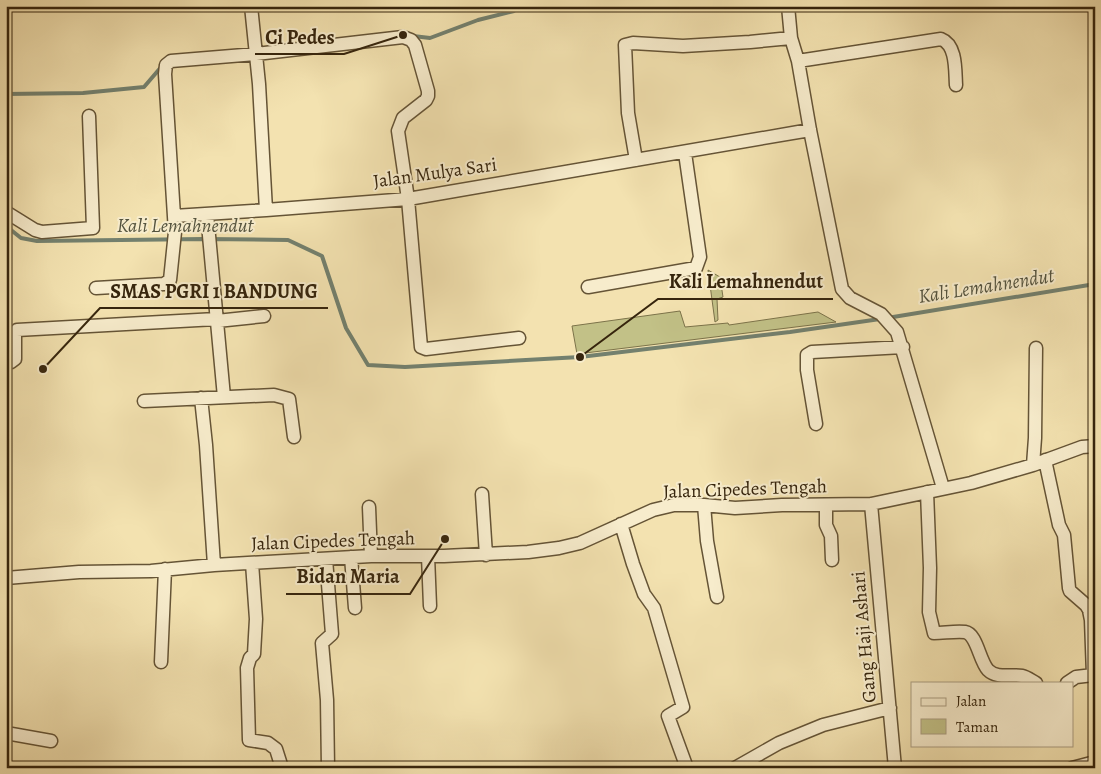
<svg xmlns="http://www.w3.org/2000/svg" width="1101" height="774" viewBox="0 0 1101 774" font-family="Alegreya,serif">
<rect width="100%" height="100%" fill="#f3e2b0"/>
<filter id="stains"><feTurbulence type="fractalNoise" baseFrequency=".004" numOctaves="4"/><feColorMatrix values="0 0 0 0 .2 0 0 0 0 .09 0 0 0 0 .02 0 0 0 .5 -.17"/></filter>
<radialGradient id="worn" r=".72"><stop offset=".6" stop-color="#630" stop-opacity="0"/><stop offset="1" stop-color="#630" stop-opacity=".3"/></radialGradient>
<!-- green -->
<path fill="#c2c187" stroke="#7c734a" d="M 708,270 L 725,280 L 726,283 L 721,284 L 723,297 L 717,299 L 718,320 L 715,322 Z
M 680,311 L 685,327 L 728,323 L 729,325 L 818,312 L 836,322 L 577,354 L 572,326 Z"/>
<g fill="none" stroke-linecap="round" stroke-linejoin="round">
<!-- stream -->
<path stroke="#73806e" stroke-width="4" d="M 413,36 L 430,38 L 478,20 L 514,11 L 516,6
M 6,94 L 83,93 L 144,87 L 162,66
M 6,226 L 21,238 L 37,241 L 204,239 L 288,240 L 322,256 L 346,328 L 368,365 L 405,367 L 580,357 L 790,332 L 880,319
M 887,318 L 1095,284"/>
<!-- street casing -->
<g stroke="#655436" stroke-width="15">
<path id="street" d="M 251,6 L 259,84 L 266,210 L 408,199 L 810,130
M 788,6 L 791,38 L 798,61 L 810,130 L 842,289 L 850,298 L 881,314 L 897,332 L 943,488
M 798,61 L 941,39 C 957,45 955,71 956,85
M 636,160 L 628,113 L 625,45 L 633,43 L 683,46 L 750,42 L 791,38
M 6,212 L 35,230 L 42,232 L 93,228 L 89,116
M 207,214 L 224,397
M 174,216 L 266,210
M 588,287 L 696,268 L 700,257 L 685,153
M 96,288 L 164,284 L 170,280 L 175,232 L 165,74 L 166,65 L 171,61 L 256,54 L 403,37 L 411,40 L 415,45 L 428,91 L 428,96 L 426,100 L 403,118 L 398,131 L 408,199 L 421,347 L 426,349 L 519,338
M 217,321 L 264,316
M 6,362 L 11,362 L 15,359 L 15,333 L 17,330 L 216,319
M 201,398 L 206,445 L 214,565
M 144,401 L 274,395 L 289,399 L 294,437
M 816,424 L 807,370 L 807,355 L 812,352 L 903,347
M 1045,460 L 1059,525 L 1064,535 L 1069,588 L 1070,591 L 1086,605 L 1089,610 L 1091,620 L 1093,675 L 1076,677 L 1067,683
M 1033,465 L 1035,438 L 1036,348
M 927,492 L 930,568 L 929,612 L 934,633 C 944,633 955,631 965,632 C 977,634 979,660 988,670 C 997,679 1011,674 1022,676 C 1027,677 1032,681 1036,683
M 482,494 L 486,555
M 871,504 L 895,768
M 704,505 L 707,541 L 717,597
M 826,506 L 826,525 L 831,536 L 832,560
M 369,507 L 371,556
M 621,524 L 633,564 L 644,594 L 654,608 L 683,707 L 668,716 L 687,768
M 428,556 L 430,606
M 351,557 L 355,608
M 326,559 L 332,634 L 322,643 L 327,700 L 328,768
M 252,563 L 256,619 L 254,654 L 250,658 L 247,668 L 249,740 L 268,743 L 276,749 L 282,768
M 6,578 L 79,572 L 151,571 L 214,565 L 371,556 L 444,556 L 528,552 L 559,548 L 580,543 L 653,510 L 674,505 L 704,505 L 735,508 L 782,505 L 871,504 L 971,483 L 1033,465 L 1082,447 L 1095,446
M 161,662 L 165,569
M 6,733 L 51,741
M 735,768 L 779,743 L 823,725 L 890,708
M 1072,768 L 1095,762"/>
</g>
<!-- street -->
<use href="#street" stroke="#f7eccc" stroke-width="12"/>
</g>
<g text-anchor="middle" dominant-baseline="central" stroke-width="4" stroke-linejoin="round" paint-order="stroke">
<!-- street labels -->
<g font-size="19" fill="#36250d" stroke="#f7eccc">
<text transform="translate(435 173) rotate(-8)">Jalan Mulya Sari</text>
<text transform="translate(745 489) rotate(-2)">Jalan Cipedes Tengah</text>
<text transform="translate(333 541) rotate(-2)">Jalan Cipedes Tengah</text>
<text transform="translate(864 637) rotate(-95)">Gang Haji Ashari</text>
</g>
<!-- water labels -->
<g font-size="20" font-style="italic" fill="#54533e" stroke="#f7eccc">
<text x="185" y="225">Kali Lemahnendut</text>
<text transform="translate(986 286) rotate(-9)">Kali Lemahnendut</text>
</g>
</g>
<!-- callouts -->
<path fill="none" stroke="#36250d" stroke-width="2" d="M403 35L344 54H255M580 357L658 299H833M43 369L100 308H328M445 539L410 594H286"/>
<g fill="#36250d" stroke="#f7eccc" stroke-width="2">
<circle cx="403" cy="35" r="5"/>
<circle cx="580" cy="357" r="5"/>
<circle cx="43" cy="369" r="5"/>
<circle cx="445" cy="539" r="5"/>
</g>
<g font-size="20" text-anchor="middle" font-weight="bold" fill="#36250d" stroke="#f7eccc" stroke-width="4" stroke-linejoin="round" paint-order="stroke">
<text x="300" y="44">Ci Pedes</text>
<text x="746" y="288">Kali Lemahnendut</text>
<text x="214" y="298">SMAS PGRI 1 BANDUNG</text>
<text x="348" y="583">Bidan Maria</text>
</g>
<!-- margin -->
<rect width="1101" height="774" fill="none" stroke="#f3e2b0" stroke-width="25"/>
<rect x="8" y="8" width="1086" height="759" fill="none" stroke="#36250d" stroke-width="2.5"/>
<rect x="12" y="12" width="1076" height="749" fill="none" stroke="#36250d"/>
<!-- legend -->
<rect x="911" y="682" width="162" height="65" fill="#f7eccc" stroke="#aa9c80"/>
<rect x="921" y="698" width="25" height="8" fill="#f7eccc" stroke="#aa9c80"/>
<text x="956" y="706" font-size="15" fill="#36250d">Jalan</text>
<rect x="921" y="719" width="25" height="15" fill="#c2c187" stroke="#aa9c80"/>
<text x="956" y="732" font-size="15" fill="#36250d">Taman</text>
<rect width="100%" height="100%" filter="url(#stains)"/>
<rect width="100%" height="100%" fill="url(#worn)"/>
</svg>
